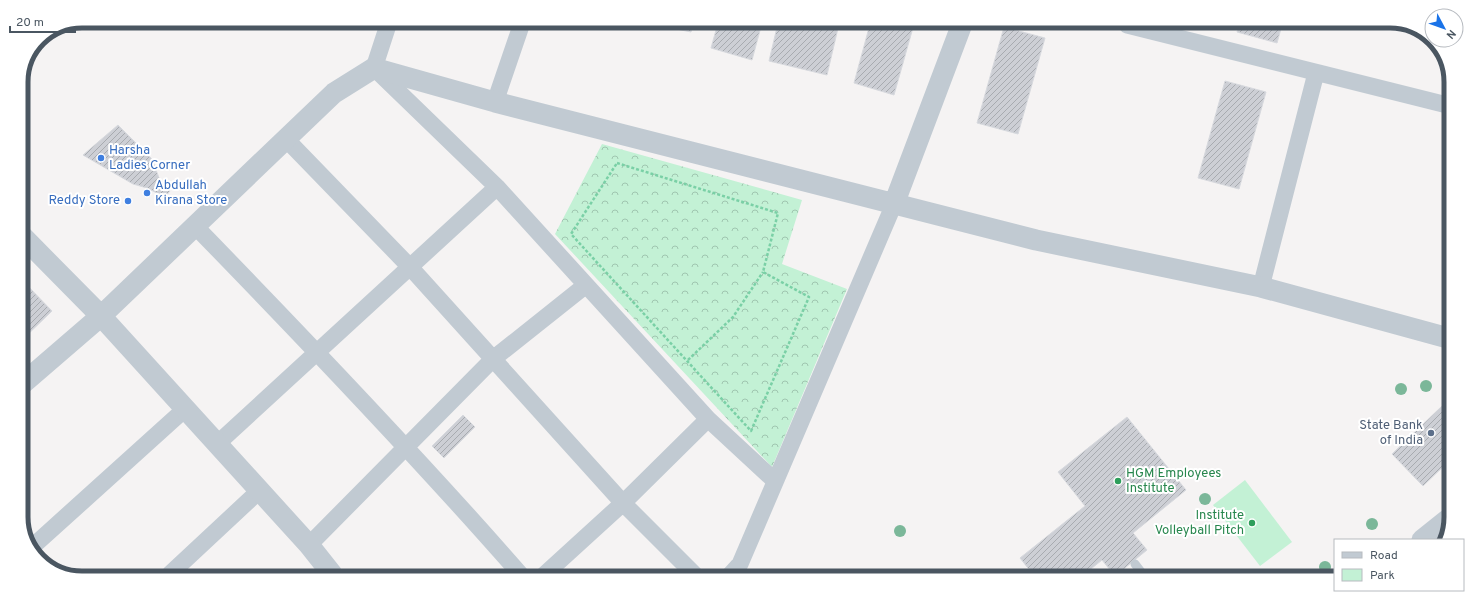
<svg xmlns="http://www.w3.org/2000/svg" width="1472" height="599" viewBox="0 0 1472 599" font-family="Overpass,sans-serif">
<defs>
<pattern id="forest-crowns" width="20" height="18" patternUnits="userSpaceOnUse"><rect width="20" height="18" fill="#c3f1d5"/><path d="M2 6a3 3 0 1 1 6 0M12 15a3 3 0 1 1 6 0" fill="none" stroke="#a0c6b0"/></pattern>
<pattern id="building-hatch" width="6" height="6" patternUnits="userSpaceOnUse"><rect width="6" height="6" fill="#cdcfd5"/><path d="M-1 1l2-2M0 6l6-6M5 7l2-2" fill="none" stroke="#a8abb0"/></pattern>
</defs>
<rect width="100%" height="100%" fill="#f5f3f3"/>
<!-- green -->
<path fill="#c3f1d5" d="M 1245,480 L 1292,542 L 1260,566 L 1213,505 Z"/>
<!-- forest -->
<path fill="url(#forest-crowns)" d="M 602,144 L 802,200 L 782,264 L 847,289 L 772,467 L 555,234 Z"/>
<!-- building -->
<path fill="url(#building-hatch)" stroke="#d7d9de" d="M 647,23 L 693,23 L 691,32 Z
M 718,23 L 762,23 L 752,60 L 711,48 Z
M 778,23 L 839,24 L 827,75 L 769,61 Z
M 870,24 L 914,24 L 894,95 L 854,83 Z
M 1239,25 L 1282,25 L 1277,43 L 1237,32 Z
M 1004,27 L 1045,38 L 1018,134 L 977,123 Z
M 1225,81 L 1266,92 L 1239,189 L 1198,178 Z
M 118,125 L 152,159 L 162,186 L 170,191 L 165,197 L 147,188 L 133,184 L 83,155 Z
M 21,279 L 52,311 L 21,341 Z
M 1442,406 L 1448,411 L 1447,463 L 1423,486 L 1392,454 Z
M 463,415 L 475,427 L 444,458 L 432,446 Z
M 1127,417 L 1186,490 L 1133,533 L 1147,550 L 1115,576 L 1102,560 L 1081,577 L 1035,577 L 1020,558 L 1085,506 L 1058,472 Z"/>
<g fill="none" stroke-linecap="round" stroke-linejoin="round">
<!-- path -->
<path stroke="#7ad0a6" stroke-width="2.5" stroke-dasharray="3 2" stroke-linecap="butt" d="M 617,163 L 778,213 L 763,272 L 809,297 L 751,431 L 571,234 Z
M 688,360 L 733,317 L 763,272"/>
<!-- service -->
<path stroke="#c1cad2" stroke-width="9" d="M 1135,564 L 1145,577"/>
<!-- minor -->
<path stroke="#c1cad2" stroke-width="17" d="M 389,22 L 374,68 L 497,187 L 708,419
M 1127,25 L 1451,106
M 495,102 L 522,23
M 286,139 L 410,267 L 623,503 L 544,575
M 195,226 C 306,340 416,455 521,575
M 1261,287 L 1316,73
M 217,444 L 497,187
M 309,545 L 493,359 L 586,285
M 31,548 L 185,409
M 170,574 L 259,491
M 696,576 L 623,503 L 708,419 L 775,481
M 729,576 L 740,564 L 894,204"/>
<!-- tertiary -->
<path stroke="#c1cad2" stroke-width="21" d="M 894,204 L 962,24
M 21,235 L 101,316 L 309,545 L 332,574
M 21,385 L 101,316 L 334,93 L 374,68 L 495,102 L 1036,240 L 1261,287 L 1448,338
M 1422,540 L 1447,520"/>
</g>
<!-- trees -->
<g fill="#7bb799">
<circle cx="1426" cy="386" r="6"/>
<circle cx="1401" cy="389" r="6"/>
<circle cx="1205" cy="499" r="6"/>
<circle cx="1372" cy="524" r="6"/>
<circle cx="900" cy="531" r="6"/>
<circle cx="1325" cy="567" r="6"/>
</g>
<!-- markers -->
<g fill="#3f7fe0" stroke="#fff" stroke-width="1.5">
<circle cx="101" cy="158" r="4"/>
<circle cx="147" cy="193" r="4"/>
<circle cx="128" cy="201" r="4"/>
</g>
<circle fill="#5c6f8a" stroke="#fff" stroke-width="1.5" cx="1431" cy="433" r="4"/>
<g fill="#2e9e5b" stroke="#fff" stroke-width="1.5">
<circle cx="1118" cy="481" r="4"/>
<circle cx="1252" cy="523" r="4"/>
</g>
<g text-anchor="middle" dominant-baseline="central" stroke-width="4" stroke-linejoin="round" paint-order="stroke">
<!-- shop labels -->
<g font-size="13" fill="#366cbe" stroke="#fff" text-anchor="start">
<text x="109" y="151">Harsha<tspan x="109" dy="15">Ladies Corner</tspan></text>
<text x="155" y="186">Abdullah<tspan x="155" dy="15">Kirana Store</tspan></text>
<text x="120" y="201" text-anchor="end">Reddy Store</text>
</g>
<!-- service labels -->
<g font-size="13" fill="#4e5e75" stroke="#fff" text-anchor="end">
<text x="1423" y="426">State Bank<tspan x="1423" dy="15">of India</tspan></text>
</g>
<!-- leisure labels -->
<g font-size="13" fill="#27864d" stroke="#fff" text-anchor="start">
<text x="1126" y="474">HGM Employees<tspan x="1126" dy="15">Institute</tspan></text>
<text x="1244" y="516" text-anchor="end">Institute<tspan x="1244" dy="15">Volleyball Pitch</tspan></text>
</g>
</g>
<!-- crop -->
<path d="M0 0H1472V599H0ZM82 28H1390A54 54 0 0 1 1444 82V517A54 54 0 0 1 1390 571H82A54 54 0 0 1 28 517V82A54 54 0 0 1 82 28Z" fill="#fff" fill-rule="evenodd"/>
<path fill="none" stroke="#4a5661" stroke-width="5" d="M82 28H1390A54 54 0 0 1 1444 82V517A54 54 0 0 1 1390 571H82A54 54 0 0 1 28 517V82A54 54 0 0 1 82 28Z"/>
<!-- legend -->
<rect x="1334" y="539" width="130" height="52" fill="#ffffff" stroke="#b7bbc0"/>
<rect x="1342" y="552" width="20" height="6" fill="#c1cad2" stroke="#b7bbc0"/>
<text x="1370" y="559" font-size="12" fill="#4a5661">Road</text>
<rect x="1342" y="569" width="20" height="12" fill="#c3f1d5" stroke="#b7bbc0"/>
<text x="1370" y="579" font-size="12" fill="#4a5661">Park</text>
<!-- north arrow -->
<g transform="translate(1444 28) rotate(131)"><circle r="19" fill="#ffffff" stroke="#b7bbc0"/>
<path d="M0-3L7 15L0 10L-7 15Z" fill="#1a73e8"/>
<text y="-6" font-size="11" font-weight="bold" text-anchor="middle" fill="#4a5661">N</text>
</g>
<!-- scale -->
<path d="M10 26v6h65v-6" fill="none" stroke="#4a5661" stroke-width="2"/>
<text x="16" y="26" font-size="12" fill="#4a5661" stroke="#ffffff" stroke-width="3" paint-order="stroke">20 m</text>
</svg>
